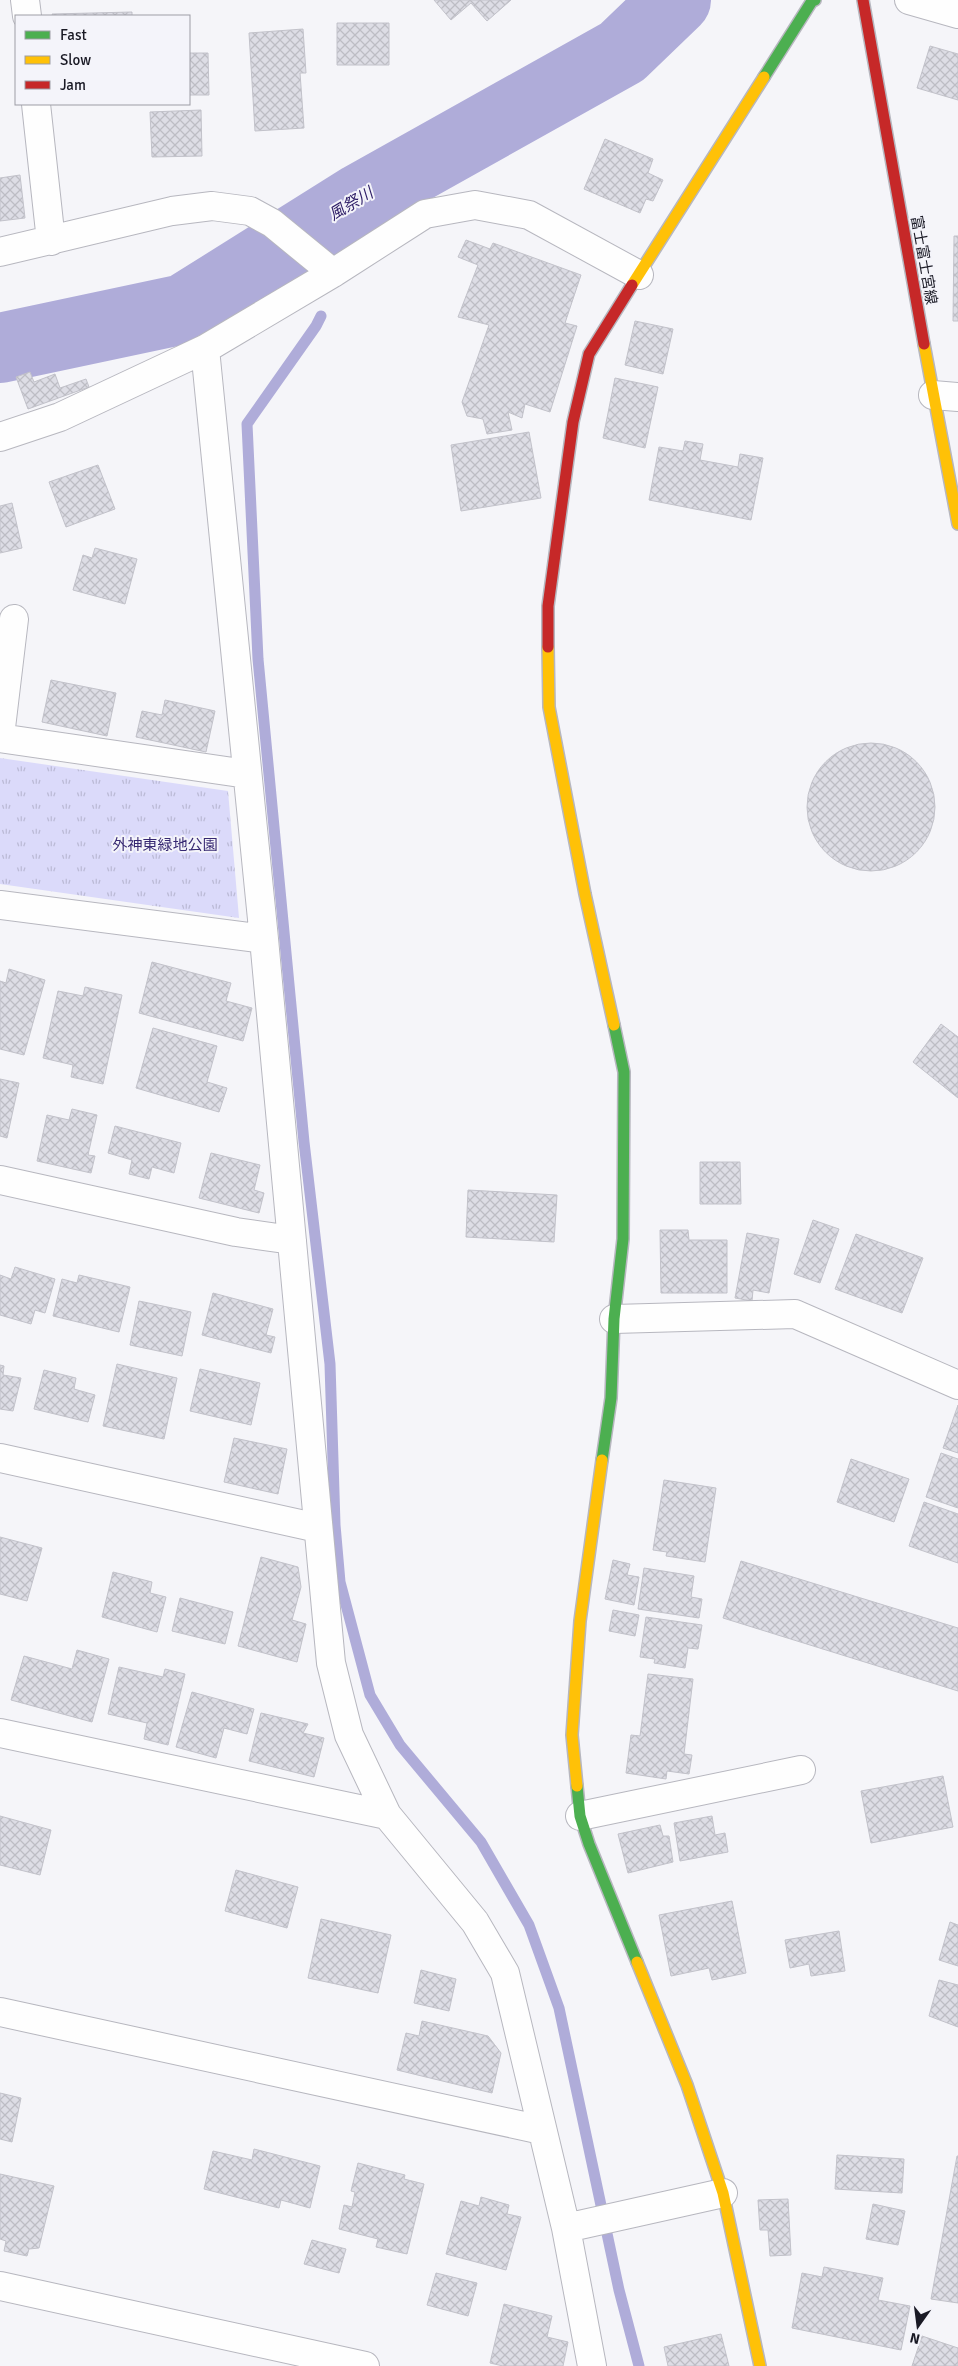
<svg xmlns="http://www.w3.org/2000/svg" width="958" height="2366" viewBox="0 0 958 2366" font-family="Signika,'Noto Sans JP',sans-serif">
<defs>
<pattern id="grass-tufts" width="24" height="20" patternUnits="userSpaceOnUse" patternTransform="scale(1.25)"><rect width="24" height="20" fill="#dbdafa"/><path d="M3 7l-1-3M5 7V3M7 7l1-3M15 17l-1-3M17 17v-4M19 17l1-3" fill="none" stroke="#bbbad6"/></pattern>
<pattern id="building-cross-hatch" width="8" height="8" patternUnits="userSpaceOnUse" patternTransform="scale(1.25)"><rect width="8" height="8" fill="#dddde5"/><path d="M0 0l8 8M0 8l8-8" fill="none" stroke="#bdbdc4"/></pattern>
</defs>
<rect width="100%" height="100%" fill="#f5f5f9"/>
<!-- grass -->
<path fill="url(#grass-tufts)" d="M 0,758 L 228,791 L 239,918 L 0,884 Z"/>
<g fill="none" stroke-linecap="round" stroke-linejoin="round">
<!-- stream -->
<path stroke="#afacd9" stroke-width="11" d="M 344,243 L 361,198
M 321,316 L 316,326 L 247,424 L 258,659 L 304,1142 L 330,1364 L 335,1525 L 340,1582 L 370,1695 L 400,1745 L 481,1842 L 529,1925 L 559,2008 L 619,2290 L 639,2366"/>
<!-- river -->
<path stroke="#afacd9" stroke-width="70" d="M 0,348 L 184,309 L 361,198 L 622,52 L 676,0"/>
</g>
<!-- building -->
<path fill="url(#building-cross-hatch)" stroke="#c2c2ca" d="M 434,0 L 511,0 L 487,21 L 471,3 L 451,20 Z
M 132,12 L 132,16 L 53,16 L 52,14 Z
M 337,23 L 389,23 L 389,65 L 337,65 Z
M 303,29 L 306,73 L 300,73 L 304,128 L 255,131 L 249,33 Z
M 930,46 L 958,54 L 958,100 L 917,88 Z
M 189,53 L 208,53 L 209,95 L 189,95 Z
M 201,110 L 202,156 L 152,157 L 150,112 Z
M 605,139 L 653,159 L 648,173 L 663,180 L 653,201 L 646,199 L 640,213 L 584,189 Z
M 20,175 L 25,218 L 0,221 L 0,178 Z
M 954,236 L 958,236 L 958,321 L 953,321 Z
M 466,240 L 490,249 L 493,243 L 581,275 L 565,323 L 577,326 L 550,412 L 525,404 L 522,418 L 508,412 L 512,430 L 487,434 L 483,419 L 467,416 L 462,402 L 489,325 L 458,317 L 478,265 L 458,257 Z
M 635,321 L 673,329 L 663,374 L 625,365 Z
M 30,372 L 34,382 L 55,374 L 60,388 L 86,379 L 89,387 L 28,409 L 16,377 Z
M 615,378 L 658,387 L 645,448 L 603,438 Z
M 529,432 L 541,498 L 461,511 L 451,445 Z
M 685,441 L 703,444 L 700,460 L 738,467 L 740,454 L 763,458 L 751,520 L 649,500 L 659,447 L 683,451 Z
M 98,465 L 115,509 L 66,527 L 49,482 Z
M 12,503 L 22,548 L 0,553 L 0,506 Z
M 95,548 L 137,559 L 125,604 L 73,590 L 83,555 L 92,558 Z
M 51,680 L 116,693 L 107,736 L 42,722 Z
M 165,700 L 215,711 L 206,752 L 136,737 L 142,711 L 162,715 Z
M807 807a64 64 0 1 1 128 0a64 64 0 1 1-128 0Z
M 152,962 L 231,983 L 226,1001 L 252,1008 L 243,1041 L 139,1013 Z
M 9,969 L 45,980 L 24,1055 L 0,1049 L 0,981 L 6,983 Z
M 85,987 L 122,995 L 103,1084 L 71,1077 L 73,1065 L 43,1058 L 58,991 L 83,996 Z
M 941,1024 L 958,1037 L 958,1098 L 913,1062 Z
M 153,1028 L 217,1046 L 207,1082 L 227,1088 L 219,1112 L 136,1088 Z
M 0,1079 L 19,1083 L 7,1138 L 0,1136 Z
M 72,1109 L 97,1115 L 88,1155 L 95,1156 L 91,1173 L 37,1161 L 47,1115 L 69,1120 Z
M 115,1126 L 181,1143 L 174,1173 L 152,1167 L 149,1179 L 129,1174 L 132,1160 L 108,1153 Z
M 211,1153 L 260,1165 L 254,1190 L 264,1193 L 259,1213 L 199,1198 Z
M 700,1162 L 740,1162 L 741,1204 L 700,1204 Z
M 468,1190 L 557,1195 L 554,1242 L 466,1237 Z
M 813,1220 L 839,1229 L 820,1283 L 794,1274 Z
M 660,1230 L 688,1230 L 689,1240 L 727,1240 L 727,1293 L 661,1293 Z
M 747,1233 L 779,1239 L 769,1293 L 753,1290 L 752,1301 L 735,1298 Z
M 856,1234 L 923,1258 L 902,1313 L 835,1289 Z
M 15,1267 L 55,1279 L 45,1313 L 35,1310 L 31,1324 L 0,1315 L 0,1275 L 11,1279 Z
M 79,1275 L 130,1287 L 119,1332 L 53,1316 L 62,1279 L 77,1283 Z
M 213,1293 L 273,1309 L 266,1335 L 275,1337 L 271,1353 L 202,1335 Z
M 139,1301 L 191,1312 L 182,1356 L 130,1345 Z
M 117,1364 L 177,1378 L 164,1439 L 103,1426 Z
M 0,1365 L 4,1366 L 3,1375 L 21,1378 L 13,1411 L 0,1409 Z
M 200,1369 L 260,1383 L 251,1425 L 190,1411 Z
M 44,1370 L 76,1378 L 74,1389 L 95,1395 L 88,1422 L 34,1409 Z
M 958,1405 L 958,1453 L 943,1448 Z
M 234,1438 L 287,1449 L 278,1494 L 224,1482 Z
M 941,1453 L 958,1459 L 958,1508 L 926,1497 Z
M 851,1459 L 909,1479 L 894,1522 L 837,1502 Z
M 664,1480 L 716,1488 L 705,1562 L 666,1556 L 667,1552 L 653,1550 Z
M 924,1502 L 958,1514 L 958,1563 L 909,1546 Z
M 0,1537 L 42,1548 L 27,1601 L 0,1594 Z
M 261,1557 L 298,1567 L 301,1587 L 292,1620 L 306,1624 L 297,1662 L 238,1646 Z
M 613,1560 L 630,1564 L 627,1575 L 639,1577 L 634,1605 L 605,1599 Z
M 741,1561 L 958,1628 L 958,1691 L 723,1618 Z
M 644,1568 L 694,1576 L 691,1597 L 702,1599 L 699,1618 L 638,1609 Z
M 113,1572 L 152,1582 L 150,1593 L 166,1597 L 157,1632 L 102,1617 Z
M 180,1598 L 233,1612 L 225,1644 L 172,1631 Z
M 613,1610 L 639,1615 L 635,1636 L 609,1631 Z
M 646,1617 L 702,1625 L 698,1649 L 688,1648 L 685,1668 L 654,1663 L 655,1659 L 640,1657 Z
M 77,1650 L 109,1659 L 92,1722 L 11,1700 L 24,1656 L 72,1669 Z
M 119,1667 L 163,1677 L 165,1669 L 185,1674 L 168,1745 L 144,1739 L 147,1723 L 108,1714 Z
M 648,1674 L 693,1679 L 684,1754 L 692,1755 L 689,1774 L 667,1771 L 666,1779 L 626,1773 L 631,1735 L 640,1736 Z
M 192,1692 L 254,1709 L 247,1734 L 224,1728 L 216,1758 L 176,1747 Z
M 261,1713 L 308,1724 L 303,1733 L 324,1738 L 314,1777 L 249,1761 Z
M 943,1776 L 953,1827 L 871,1843 L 861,1791 Z
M 0,1816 L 51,1830 L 40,1875 L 0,1865 Z
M 712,1816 L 715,1835 L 725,1833 L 728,1852 L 680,1861 L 674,1823 Z
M 660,1825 L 663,1836 L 669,1836 L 673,1862 L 628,1873 L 618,1834 Z
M 236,1870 L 298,1887 L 287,1928 L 225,1911 Z
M 732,1901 L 746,1973 L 712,1980 L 709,1968 L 671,1976 L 659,1915 Z
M 321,1919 L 391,1935 L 378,1993 L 308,1978 Z
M 950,1922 L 958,1925 L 958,1966 L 939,1960 Z
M 839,1931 L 845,1971 L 811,1976 L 809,1964 L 790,1968 L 785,1940 Z
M 421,1970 L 456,1979 L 449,2011 L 414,2003 Z
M 939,1980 L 958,1985 L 958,2027 L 929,2016 Z
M 422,2021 L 488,2036 L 501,2053 L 492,2093 L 397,2070 L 406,2033 L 419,2036 Z
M 0,2093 L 21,2098 L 12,2142 L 0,2139 Z
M 254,2149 L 320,2166 L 310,2208 L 281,2200 L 279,2208 L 204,2189 L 213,2151 L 252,2160 Z
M 837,2155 L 904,2159 L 902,2193 L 835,2189 Z
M 957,2156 L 958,2156 L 958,2303 L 931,2299 Z
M 358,2163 L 405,2175 L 404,2179 L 424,2184 L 407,2254 L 376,2247 L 378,2239 L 339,2229 L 344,2205 L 352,2207 L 355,2192 L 351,2191 Z
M 0,2174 L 54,2186 L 39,2248 L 29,2249 L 27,2256 L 4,2251 L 6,2241 L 0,2239 Z
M 481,2197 L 509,2205 L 507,2214 L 521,2217 L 506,2270 L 446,2254 L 461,2201 L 479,2206 Z
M 788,2199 L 791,2255 L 770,2256 L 768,2230 L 760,2230 L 758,2200 Z
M 873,2204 L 905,2211 L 898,2245 L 866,2239 Z
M 312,2240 L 346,2249 L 339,2273 L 304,2264 Z
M 824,2267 L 883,2278 L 878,2300 L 910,2306 L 901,2350 L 792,2328 L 802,2273 L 822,2277 Z
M 436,2273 L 477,2283 L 468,2316 L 427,2305 Z
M 504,2304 L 552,2316 L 547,2337 L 568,2342 L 563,2366 L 503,2366 L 490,2363 Z
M 721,2334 L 729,2366 L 668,2366 L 664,2347 Z
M 922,2336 L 958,2348 L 958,2366 L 912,2366 Z"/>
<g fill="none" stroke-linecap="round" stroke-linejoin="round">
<!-- street casing -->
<g stroke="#b7b7bf" stroke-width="30">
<path id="street" d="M 25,0 L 27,16
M 909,0 L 958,14
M 36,104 L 51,241
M 0,252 L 172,211 L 212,206 L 250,211 L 272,223 L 333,273
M 205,349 L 264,939 L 331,1663 L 349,1735 L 387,1815 L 475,1922 L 505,1973 L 566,2228 L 592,2366
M 933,395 L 958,397
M 0,437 L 60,417 L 205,349 L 333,273 L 425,214 L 475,205 L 529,215 L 639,275
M 0,736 L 14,619
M 0,738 L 247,774
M 0,905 L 264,939
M 0,1180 L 236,1232 L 292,1240
M 614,1319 L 795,1314 L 958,1385
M 0,1458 L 318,1528
M 0,1733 L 387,1815
M 580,1816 L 801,1770
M 0,2012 L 542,2130
M 566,2228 L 723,2193
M 0,2286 L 365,2366"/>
</g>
<!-- fast casing -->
<g stroke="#b7b7bf" stroke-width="14">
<path id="fast" d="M 764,77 L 812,1 L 815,0
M 602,1460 L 611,1398 L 614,1319 L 623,1239 L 624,1072 L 614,1025
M 577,1786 L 580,1816 L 589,1844 L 637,1962"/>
</g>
<!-- slow casing -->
<g stroke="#b7b7bf" stroke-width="14">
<path id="slow" d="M 632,285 L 764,77
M 924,344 L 958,524
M 548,647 L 549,707 L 585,894 L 614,1025
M 577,1786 L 572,1735 L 580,1621 L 602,1460
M 637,1962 L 687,2085 L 723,2193 L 760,2366"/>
</g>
<!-- jam casing -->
<g stroke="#b7b7bf" stroke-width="14">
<path id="jam" d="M 863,0 L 924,344
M 548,647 L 548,606 L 573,422 L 589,354 L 632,285"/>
</g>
<!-- street -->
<use href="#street" stroke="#fefefe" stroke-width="28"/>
<!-- fast -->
<use href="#fast" stroke="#4caf50" stroke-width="11"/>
<!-- slow -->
<use href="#slow" stroke="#ffc107" stroke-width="11"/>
<!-- jam -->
<use href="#jam" stroke="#c62828" stroke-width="11"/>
</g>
<g text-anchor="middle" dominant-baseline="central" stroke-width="4" stroke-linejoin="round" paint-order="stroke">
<!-- street labels -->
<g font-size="15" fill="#1a1a25" stroke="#f4f4fa">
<text transform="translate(924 260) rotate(80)">富士富士宮線</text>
</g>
<!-- park labels -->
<g font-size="15" fill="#362872" stroke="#f4f4fa">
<text x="165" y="845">外神東緑地公園</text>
</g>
<!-- water labels -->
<g font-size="16" font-style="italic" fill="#2d1d66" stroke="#f4f4fa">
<text transform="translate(351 204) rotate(-31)">風祭川</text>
</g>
</g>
<!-- legend -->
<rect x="15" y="15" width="175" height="90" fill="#f4f4fa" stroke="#9d9da5"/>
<rect x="25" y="31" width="25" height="8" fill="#4caf50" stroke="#9d9da5"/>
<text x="60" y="40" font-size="15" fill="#1a1a25">Fast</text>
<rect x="25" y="56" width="25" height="8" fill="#ffc107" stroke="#9d9da5"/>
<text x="60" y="65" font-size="15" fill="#1a1a25">Slow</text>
<rect x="25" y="81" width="25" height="8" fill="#c62828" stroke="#9d9da5"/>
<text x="60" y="90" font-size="15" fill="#1a1a25">Jam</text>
<!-- north arrow -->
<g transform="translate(918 2326) rotate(194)" stroke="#f4f4fa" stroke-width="4" paint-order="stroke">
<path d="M0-4L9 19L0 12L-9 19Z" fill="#1a1a25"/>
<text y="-8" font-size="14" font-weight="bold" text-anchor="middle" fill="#1a1a25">N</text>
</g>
</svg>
